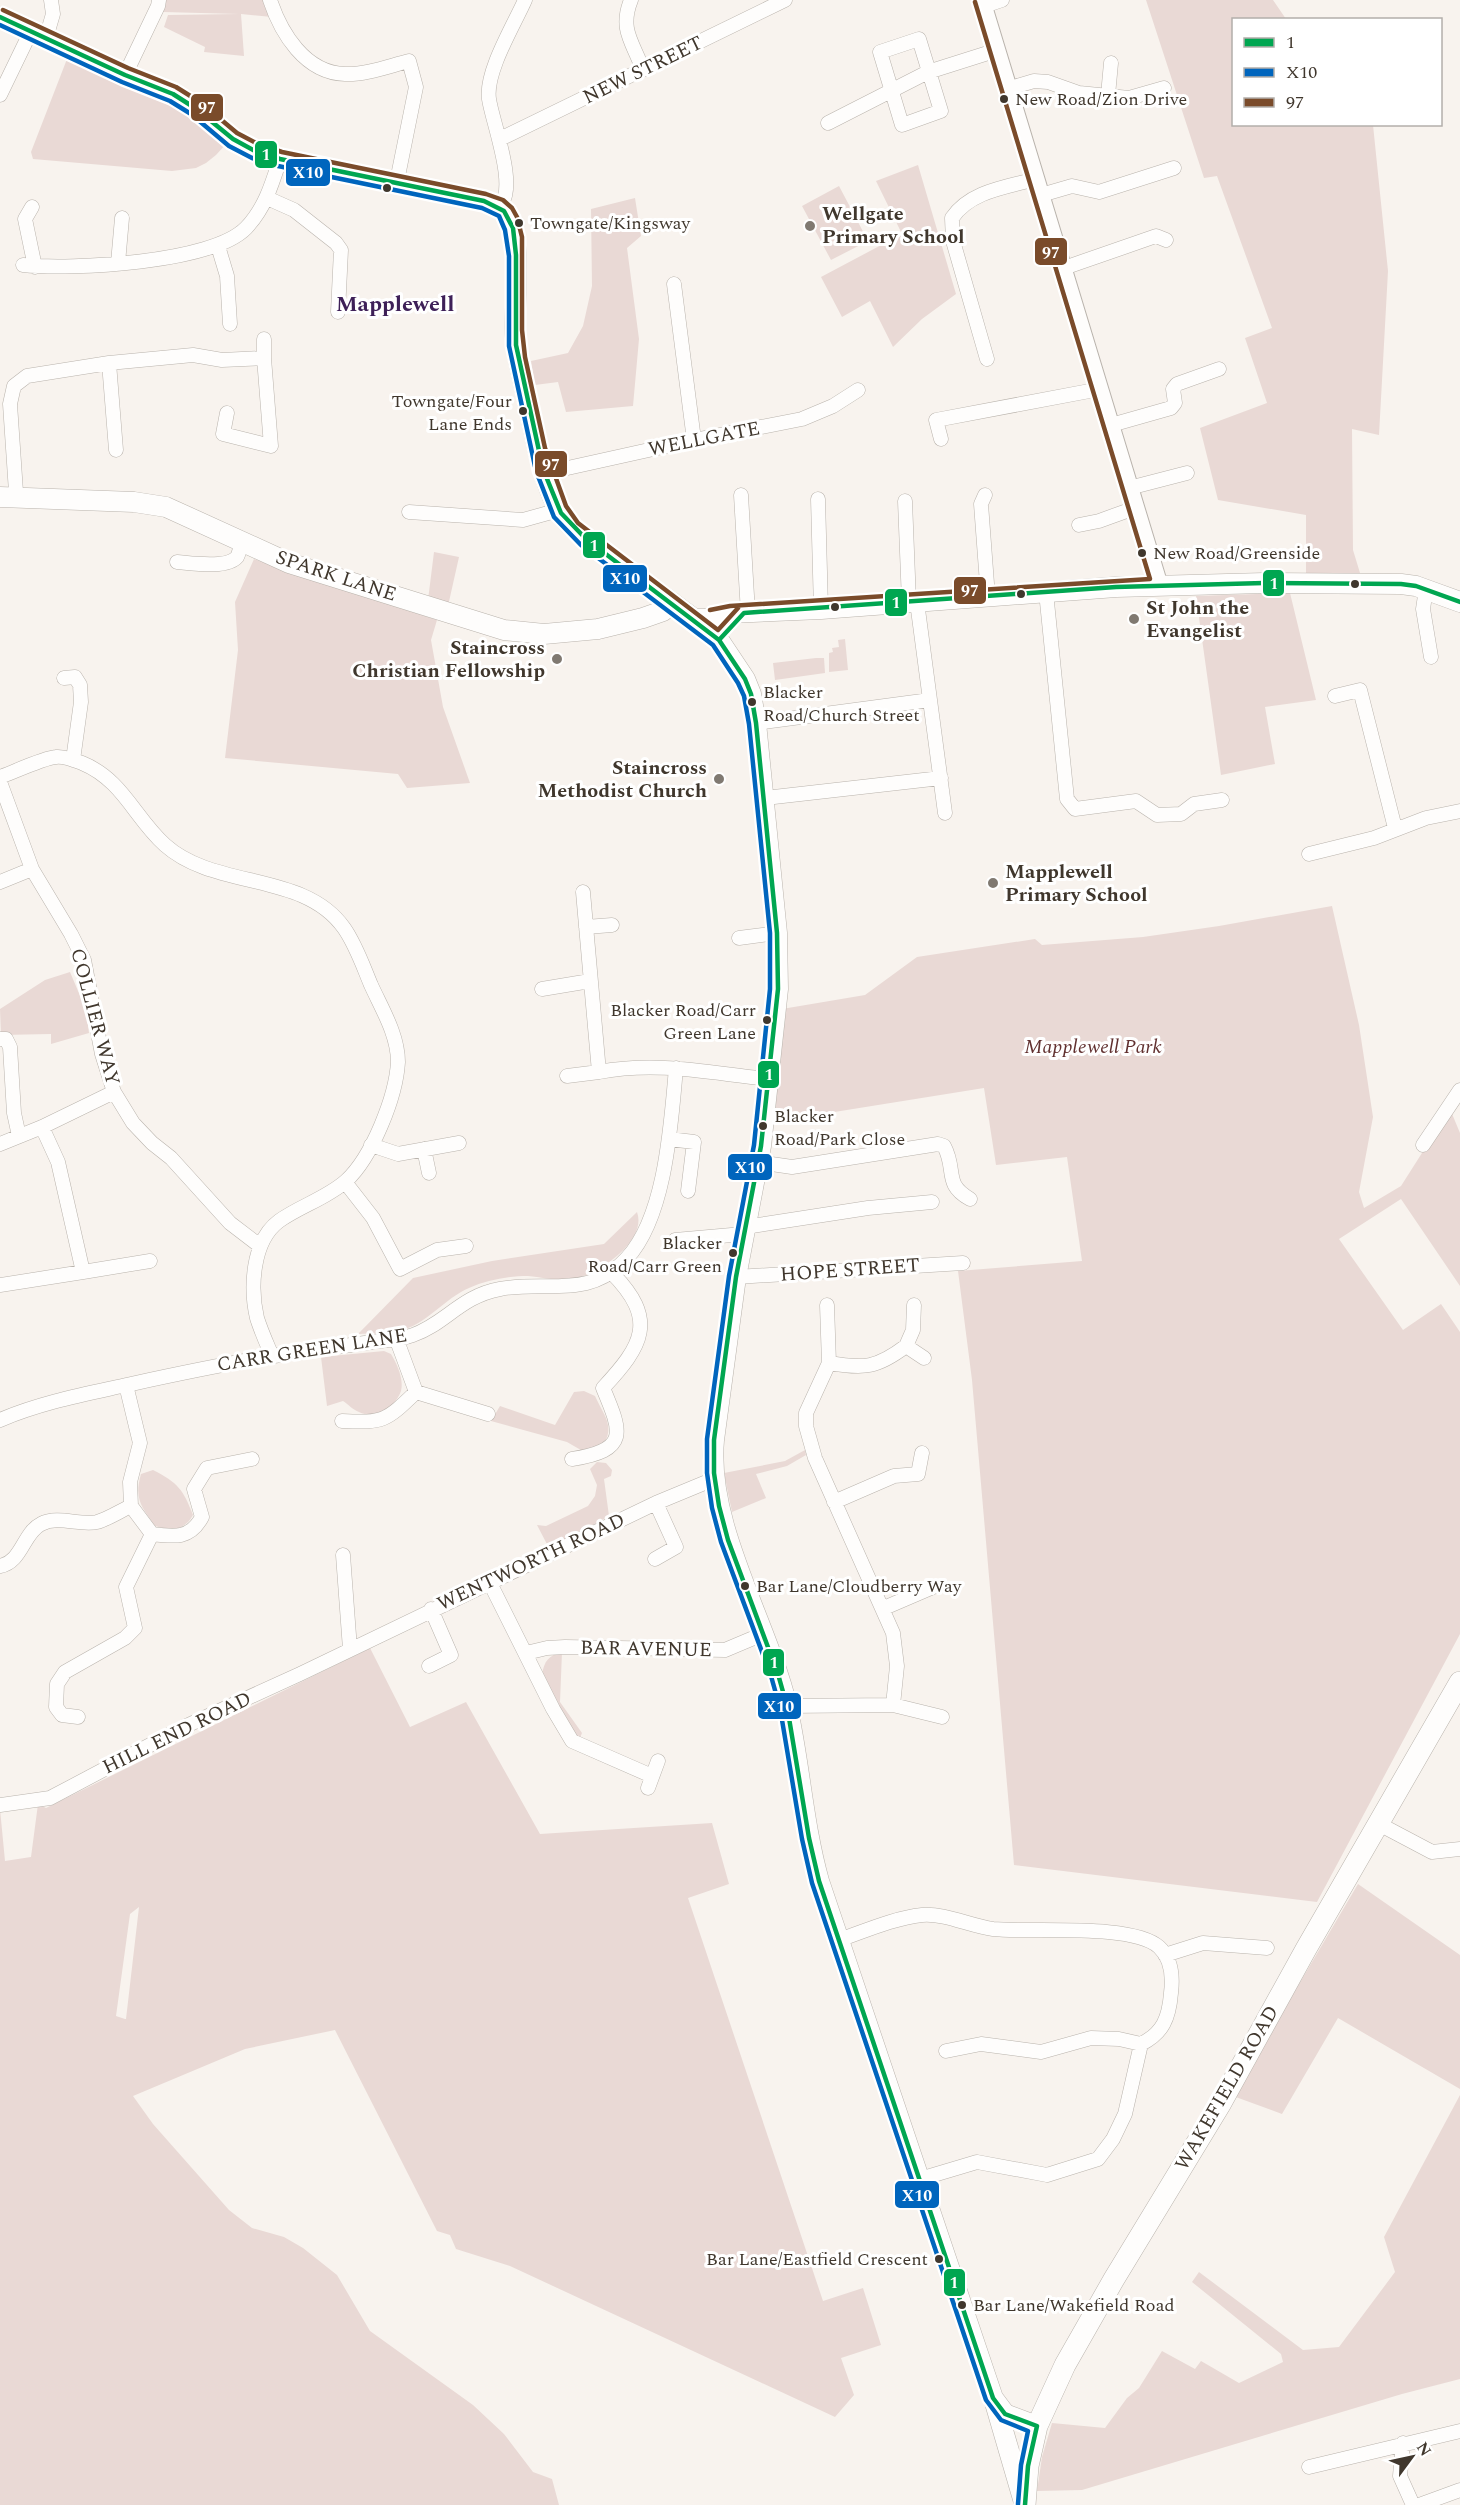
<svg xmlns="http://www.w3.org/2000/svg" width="1460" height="2505" viewBox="0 0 1460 2505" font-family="Spectral,serif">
<rect width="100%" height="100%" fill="#f8f3ee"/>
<!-- green -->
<path fill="#e9d9d5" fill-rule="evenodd" d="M 164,0 L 265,0 L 272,17 L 241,14 L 244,56 L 204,52 L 205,47 L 164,27 L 168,15 L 239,14 L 163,12 Z
M 1146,0 L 1273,0 L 1286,19 L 1234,20 L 1234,124 L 1373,125 L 1388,271 L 1379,435 L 1352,429 L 1353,550 L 1360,573 L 1306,573 L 1306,515 L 1218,500 L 1200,428 L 1267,403 L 1245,338 L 1272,328 L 1217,176 L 1204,178 Z
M 67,59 L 167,98 L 226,144 L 216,155 L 206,163 L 196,168 L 172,171 L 33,159 L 31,152 Z
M 918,165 L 956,294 L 922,319 L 893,347 L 870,301 L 842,317 L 821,277 L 902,234 L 876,181 Z
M 839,186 L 868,241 L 831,260 L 802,206 Z
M 635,198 L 641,236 L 627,248 L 639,339 L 633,406 L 566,412 L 558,382 L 535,385 L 531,361 L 568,353 L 583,326 L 592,286 L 591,209 Z
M 434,552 L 459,557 L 448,606 L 428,600 Z
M 254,559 L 437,620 L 431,640 L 443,707 L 470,783 L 407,788 L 398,774 L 225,758 L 238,650 L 235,602 Z
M 1290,593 L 1316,700 L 1265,707 L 1275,764 L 1221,775 L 1196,596 Z
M 845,639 L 848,670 L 829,672 L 829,653 L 833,652 L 832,648 L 839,647 L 838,640 Z
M 816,658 L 824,658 L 825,673 L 775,680 L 773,663 Z
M 1332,906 L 1359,1025 L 1373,1117 L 1359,1192 L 1364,1208 L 1401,1186 L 1450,1109 L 1460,1133 L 1460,1286 L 1401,1199 L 1339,1239 L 1403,1330 L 1441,1304 L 1460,1332 L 1460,1634 L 1317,1902 L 1014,1865 L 972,1380 L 958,1271 L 1082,1261 L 1067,1157 L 996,1165 L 984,1088 L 772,1122 L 782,1009 L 865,995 L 917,957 L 1035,939 L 1042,945 L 1143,937 L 1219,926 Z
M 70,972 L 86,1010 L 89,1033 L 51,1044 L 51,1034 L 1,1035 L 0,1009 L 45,980 Z
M 637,1212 C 648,1242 595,1277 569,1280 C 556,1281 541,1277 528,1276 C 509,1276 487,1280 469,1288 C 445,1298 426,1325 399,1331 C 386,1334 371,1333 358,1334 L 413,1278 L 492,1261 L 604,1244 Z
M 384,1351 L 391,1354 C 397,1364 404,1379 401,1391 C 395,1408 376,1420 359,1412 C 353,1410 348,1404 343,1401 L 327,1406 L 321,1357 Z
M 584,1391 L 595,1396 C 605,1418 616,1426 601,1449 L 586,1453 L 567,1442 L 491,1421 L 500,1406 L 555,1425 L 574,1392 Z
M 805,1450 L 806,1455 L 787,1466 L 756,1474 L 766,1498 L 732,1512 L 724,1473 L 785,1461 Z
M 597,1462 L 606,1463 L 612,1470 L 611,1476 L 604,1479 L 609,1516 L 550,1550 L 537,1525 L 546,1526 L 588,1506 L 595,1496 L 597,1485 L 590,1469 Z
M 153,1470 C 178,1483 183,1489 193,1515 C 184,1531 172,1531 155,1526 C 141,1506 134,1499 141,1474 Z
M 370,1648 L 410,1727 L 466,1702 L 540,1834 L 712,1823 L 729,1884 L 688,1898 L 823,2301 L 863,2288 L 881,2345 L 841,2358 L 854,2395 L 835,2417 L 510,2266 L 456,2249 L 450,2235 L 437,2231 L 335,2030 L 245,2049 L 133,2096 L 153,2124 L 229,2210 L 252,2228 L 284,2237 L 303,2248 L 337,2275 L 370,2331 L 473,2405 L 504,2434 L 533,2472 L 552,2479 L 559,2505 L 0,2505 L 0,1809 L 5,1861 L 31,1857 L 38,1804 L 46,1808 ZM 139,1907 L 126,2019 L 125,2019 L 116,2016 L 130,1914 Z
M 562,1652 L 560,1702 L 582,1733 L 579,1740 L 574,1736 L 542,1675 C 544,1661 549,1655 562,1652 Z
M 1358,1884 L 1460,1955 L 1460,2089 L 1338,2018 L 1282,2114 L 1233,2096 Z
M 1460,2095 L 1460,2379 L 1402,2394 L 1082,2490 L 1037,2491 L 1042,2457 L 1052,2423 L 1105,2428 L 1127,2398 L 1139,2388 L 1162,2351 L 1195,2369 L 1201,2361 L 1239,2383 L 1283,2362 L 1281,2354 L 1192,2282 L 1199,2272 L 1303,2350 L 1339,2347 L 1395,2272 L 1384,2237 Z"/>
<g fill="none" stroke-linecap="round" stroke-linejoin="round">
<!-- minor casing -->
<g stroke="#b9b3ac" stroke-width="15">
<path id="minor" d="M 270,0 C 281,33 305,73 345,74 C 365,75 389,66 409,61 L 416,87 L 397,181
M 631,0 C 619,30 633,42 643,70
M 984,6 L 1002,0
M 46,38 L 53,14 L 51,0
M 919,39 L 941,111 L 902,125 L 880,52 Z
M 125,75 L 158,6 L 159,0
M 1010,88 L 1034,81 L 1048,82 L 1079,93 L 1129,98 L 1164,88
M 0,95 L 31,31
M 1108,95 L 1111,63
M 828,123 L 928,72 L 988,53 L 996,47
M 500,139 L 785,0
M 1041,195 L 1072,186 L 1099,192 L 1174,168
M 267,198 L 294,210 L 336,243 L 341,250 L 338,312
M 499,206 C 519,190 492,121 489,99 C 485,72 514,25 525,0
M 32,207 L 25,219 L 35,267
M 218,246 L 227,276 L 230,324
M 118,263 L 122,218
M 23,265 C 72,270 212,263 246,228 C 265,208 272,184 280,159
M 1064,268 L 1156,236 L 1166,240
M 674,284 L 694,440
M 987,359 L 953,241 L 952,218 C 970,191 1007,187 1036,179
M 109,363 L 116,450
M 227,413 L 223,434 L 271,446 L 264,358 L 264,339
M 1111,425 L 1171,408 L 1175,403 L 1173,389 L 1177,384 L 1219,369
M 941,439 L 936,420 L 1100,389
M 545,473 L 694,440 L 802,419 L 833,406 L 858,390
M 1129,488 L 1187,473
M 741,495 L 748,613
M 985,495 L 981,504 L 988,597
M 19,497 L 16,492 L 10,404 L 14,386 L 27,376 L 109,363 L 193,355 L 222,360 L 264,358
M 818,499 L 821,609
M 905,501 L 909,602
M 409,512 L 523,520 L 559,510
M 1079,525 L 1099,521 L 1135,508
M 177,562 C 191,563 227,569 237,557 C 239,554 240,547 242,543
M 1426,589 L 1423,609 L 1431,657
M 1046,592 L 1067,799 L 1075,809 L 1136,801 L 1157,815 L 1181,814 L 1194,804 L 1222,800
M 917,602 L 945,813
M 64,678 L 75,677 L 80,685 L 81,702 L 73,760
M 1335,696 L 1360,690 L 1395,828
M 756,723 L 930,700
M 0,777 C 14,772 43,758 56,757 C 64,756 74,760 82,763 C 123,780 134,817 165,845 C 215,890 304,871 344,928 C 356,945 363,966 371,985 C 382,1009 398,1035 398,1062 C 396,1097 372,1157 346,1181 C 327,1198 300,1206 279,1221 C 252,1241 250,1288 257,1318 C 261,1331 267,1344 272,1356
M 0,782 L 32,869 L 71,934 L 84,960 L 102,1054 L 114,1092 L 133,1123 L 152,1143 L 171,1158 L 230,1223 L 260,1246
M 765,798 L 941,778
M 1309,854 L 1374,838 L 1426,818 L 1460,811
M 0,882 L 32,869
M 583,892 L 599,1072 C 658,1061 709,1073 768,1079
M 586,927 L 612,925
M 739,938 L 777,933
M 542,989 L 590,981
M 0,1039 L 6,1039 L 10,1047 L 14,1113 L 19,1136
M 567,1076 L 599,1072
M 669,1139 L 694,1142 L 688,1191
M 0,1144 L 42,1127 L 114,1092
M 371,1145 L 398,1154 L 459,1143
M 1423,1145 L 1460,1090
M 424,1149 L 429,1173
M 758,1162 L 792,1167 L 938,1144 L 944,1146 C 957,1170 943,1184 970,1199
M 345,1182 L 373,1218 L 400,1269 L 437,1250 L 466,1246
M 745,1227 L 868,1208 L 932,1202
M 675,1240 L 743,1234
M 83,1272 L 150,1261
M 736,1277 L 963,1263
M 0,1285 L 83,1272 L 58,1162 L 42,1127
M 827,1305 L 829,1363 L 806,1413 L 806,1426 L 815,1458 L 893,1633 L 897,1666 L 893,1705
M 396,1338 L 416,1392 L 488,1414
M 906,1346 L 913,1330 L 914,1305
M 829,1363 C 864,1369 877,1368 906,1346 L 924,1358
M 126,1385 L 140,1443 L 130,1482 L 131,1506 L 152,1534 C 175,1537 190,1539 202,1517 L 194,1489 L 207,1468 L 252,1459
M 0,1420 C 40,1403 81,1395 122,1386 C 177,1374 231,1362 287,1354 C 315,1350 344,1346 372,1342 C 385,1340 400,1340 413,1335 C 445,1324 461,1296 500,1289 C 547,1280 589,1300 627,1258 C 666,1216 671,1123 676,1068
M 342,1421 C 384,1423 386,1421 416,1392
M 572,1459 C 629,1450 622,1433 603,1388 C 642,1346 659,1320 611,1272
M 834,1502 L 894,1476 L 918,1474 L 922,1453
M 343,1555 L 350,1649
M 655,1559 L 676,1547 L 656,1503
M 0,1566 C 22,1562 23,1533 41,1524 C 58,1515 80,1526 97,1522 C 108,1519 120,1511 131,1506
M 490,1583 L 553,1709 L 572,1741 L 652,1776
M 884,1608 L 933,1587
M 526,1653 L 547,1648 L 565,1647 L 725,1650 L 763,1634
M 429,1666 L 451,1655 L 431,1609
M 787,1706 L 893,1705 L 942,1717
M 78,1717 L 62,1715 L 56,1707 L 57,1684 L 65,1672 L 125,1638 L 135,1628 L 126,1587 L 152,1534
M 648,1788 L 658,1761
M 0,1805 L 50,1798 L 186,1726 L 300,1674 L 656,1503 L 714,1479
M 1379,1824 L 1432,1852 L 1460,1849
M 839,1940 C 865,1931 894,1918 922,1915 C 945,1913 970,1926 993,1929 C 1031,1933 1132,1923 1159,1947 C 1172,1959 1173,1977 1171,1993 C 1169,2018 1163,2033 1141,2044 L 1125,2114 L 1113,2139 L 1098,2159 L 1047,2175 L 977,2162 L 920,2179
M 1165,1955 L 1203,1943 L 1267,1948
M 946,2051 L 981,2044 L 1041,2052 L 1091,2038 L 1119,2039 L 1141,2044
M 1403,2443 L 1400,2476 L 1413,2505
M 1309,2467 L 1460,2431
M 1419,2505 L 1460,2490"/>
</g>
<!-- tertiary casing -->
<g stroke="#b9b3ac" stroke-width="18">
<path id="tertiary" d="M 982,0 L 1160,586"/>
</g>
<!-- secondary casing -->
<g stroke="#b9b3ac" stroke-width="21">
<path id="secondary" d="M 0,17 L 125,75 L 173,94 L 195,108 L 233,139 L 255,151 L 280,159 L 484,201 C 494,204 504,207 509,218 C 521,241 515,299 515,327 C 515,351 522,375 527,399 C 535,435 541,475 558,509 C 564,521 576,530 586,539 L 694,619 L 719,640 L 745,679 L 751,694 L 756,723 L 777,933 L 778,989 L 761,1146 L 736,1277 L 714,1440 C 706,1526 767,1622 787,1706 C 800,1764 803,1824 819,1881 L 993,2398 L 1005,2414 L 1037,2426
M 0,497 L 134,502 L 166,507 L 289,563 L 504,630 L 544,634 L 598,629 L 643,618 L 663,611 L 673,603
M 694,619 L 705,619 L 730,613 L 821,609 L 1116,587 L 1264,583 L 1401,584 L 1416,586 L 1460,602
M 995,2403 L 1023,2499"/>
</g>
<!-- primary casing -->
<g stroke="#b9b3ac" stroke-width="22">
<path id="primary" d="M 1025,2505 L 1028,2466 L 1037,2426 L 1065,2365 L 1114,2279 L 1221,2103 L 1306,1949 L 1460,1682"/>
</g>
<!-- minor -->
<use href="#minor" stroke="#fefdfc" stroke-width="14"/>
<!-- tertiary -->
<use href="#tertiary" stroke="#fefdfc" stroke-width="16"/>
<!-- secondary -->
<use href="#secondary" stroke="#fefdfc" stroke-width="20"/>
<!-- primary -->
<use href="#primary" stroke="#fefdfc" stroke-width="21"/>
<!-- bus-1 casing -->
<g stroke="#fff" stroke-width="9">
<path id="bus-1" d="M 0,17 L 125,75 L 173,94 L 195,108 L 233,139 L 255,151 L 280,159 L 484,201 L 504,211 L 513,228 L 516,255 L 516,345 L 543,469 L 561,513 L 586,539 L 719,640 L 745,679 L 751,694 L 756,723 L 777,933 L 778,989 L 761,1146 L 736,1277 L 714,1440 L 714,1473 L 719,1506 L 728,1540 L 778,1674 L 787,1706 L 809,1838 L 819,1881 L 993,2398 L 1005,2414 L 1037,2426 L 1028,2466 L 1025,2505
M 719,640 L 744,613 L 1116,587 L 1264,583 L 1401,584 L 1416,586 L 1460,602"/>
</g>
<!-- bus-2 casing -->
<g stroke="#fff" stroke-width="9">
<path id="bus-2" d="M 0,25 L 122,82 L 170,101 L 191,114 L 229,146 L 252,158 L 278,166 L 482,208 L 499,216 L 505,230 L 509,256 L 509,346 L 536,471 L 554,517 L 581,545 L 713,645 L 738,683 L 744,696 L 749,724 L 770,933 L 770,989 L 754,1145 L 729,1276 L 707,1439 L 707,1473 L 712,1508 L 721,1542 L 771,1676 L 780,1708 L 802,1839 L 812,1883 L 986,2400 L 1001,2420 L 1028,2431 L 1021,2465 L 1018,2504"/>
</g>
<!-- bus-3 casing -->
<g stroke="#fff" stroke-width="9">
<path id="bus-3" d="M 3,10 L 128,68 L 176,87 L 200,102 L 237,133 L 258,144 L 282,152 L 486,194 L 503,200 L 512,208 L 517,217 L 522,237 L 522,330 L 525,357 L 545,448 L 566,506 L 578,523 L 591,533 L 718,630 L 738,608
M 710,610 L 730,606 L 1150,579 L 975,2"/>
</g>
<!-- bus-1 -->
<use href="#bus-1" stroke="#00a651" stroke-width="4.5"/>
<!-- bus-2 -->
<use href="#bus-2" stroke="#0065bd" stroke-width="4.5"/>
<!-- bus-3 -->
<use href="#bus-3" stroke="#7a4b2a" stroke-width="4.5"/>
</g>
<!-- markers -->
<g fill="#40372d" stroke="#fff" stroke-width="2">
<circle cx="1004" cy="99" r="5"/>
<circle cx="387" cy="188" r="5"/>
<circle cx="519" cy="223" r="5"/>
<circle cx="523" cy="411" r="5"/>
<circle cx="1142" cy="553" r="5"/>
<circle cx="1355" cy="584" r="5"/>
<circle cx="1021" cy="594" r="5"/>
<circle cx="835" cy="607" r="5"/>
<circle cx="752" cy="702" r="5"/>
<circle cx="767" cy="1020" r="5"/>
<circle cx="763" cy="1126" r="5"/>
<circle cx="733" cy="1253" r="5"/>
<circle cx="745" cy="1586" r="5"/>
<circle cx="939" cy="2259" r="5"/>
<circle cx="962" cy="2305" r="5"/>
</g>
<g fill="#807971" stroke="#fff" stroke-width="2">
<circle cx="810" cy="226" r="6"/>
<circle cx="1134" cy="619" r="6"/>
<circle cx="557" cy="659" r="6"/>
<circle cx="719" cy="779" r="6"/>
<circle cx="993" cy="883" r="6"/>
</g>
<g text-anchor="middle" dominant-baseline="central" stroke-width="6" stroke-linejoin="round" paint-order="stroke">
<!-- bus labels -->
<g font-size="18" fill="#40372d" stroke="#fff" text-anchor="start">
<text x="1015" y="99">New Road/Zion Drive</text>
<text x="530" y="223">Towngate/Kingsway</text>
<text x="512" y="401" text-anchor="end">Towngate/Four<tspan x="512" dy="23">Lane Ends</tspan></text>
<text x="1153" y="553">New Road/Greenside</text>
<text x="763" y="692">Blacker<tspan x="763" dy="23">Road/Church Street</tspan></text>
<text x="756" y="1010" text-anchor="end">Blacker Road/Carr<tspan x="756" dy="23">Green Lane</tspan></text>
<text x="774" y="1116">Blacker<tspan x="774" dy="23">Road/Park Close</tspan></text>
<text x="722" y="1243" text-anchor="end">Blacker<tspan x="722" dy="23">Road/Carr Green</tspan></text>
<text x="756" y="1586">Bar Lane/Cloudberry Way</text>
<text x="928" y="2259" text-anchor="end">Bar Lane/Eastfield Crescent</text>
<text x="973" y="2305">Bar Lane/Wakefield Road</text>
</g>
<!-- street labels -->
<g font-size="20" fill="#40372d" stroke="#fff">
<text transform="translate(643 70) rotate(-26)">NEW STREET</text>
<text transform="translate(704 439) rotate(-11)">WELLGATE</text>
<text transform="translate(336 576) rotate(18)">SPARK LANE</text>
<text transform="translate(95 1017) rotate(75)">COLLIER WAY</text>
<text transform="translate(850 1270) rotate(-4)">HOPE STREET</text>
<text transform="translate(312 1350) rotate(-9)">CARR GREEN LANE</text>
<text transform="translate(531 1562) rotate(-25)">WENTWORTH ROAD</text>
<text transform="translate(646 1649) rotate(1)">BAR AVENUE</text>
<text transform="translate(177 1733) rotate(-26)">HILL END ROAD</text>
<text transform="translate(1227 2088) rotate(-60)">WAKEFIELD ROAD</text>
</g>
<!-- poi labels -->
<g font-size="20" font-weight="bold" fill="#40372d" stroke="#fff" text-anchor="start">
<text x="822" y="214">Wellgate<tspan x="822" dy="23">Primary School</tspan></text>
<text x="1146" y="608">St John the<tspan x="1146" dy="23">Evangelist</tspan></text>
<text x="545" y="648" text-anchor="end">Staincross<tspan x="545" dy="23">Christian Fellowship</tspan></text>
<text x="707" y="768" text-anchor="end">Staincross<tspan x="707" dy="23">Methodist Church</tspan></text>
<text x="1005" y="872">Mapplewell<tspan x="1005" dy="23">Primary School</tspan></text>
</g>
<!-- park labels -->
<g font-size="20" font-style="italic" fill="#61302f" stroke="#fff">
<text x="1093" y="1047">Mapplewell Park</text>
</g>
<!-- quarter labels -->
<g font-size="22" font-weight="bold" fill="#3e2058" stroke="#fff">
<text x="395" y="304">Mapplewell</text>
</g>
</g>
<g stroke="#fff" stroke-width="2">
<rect x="190" y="93" width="34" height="29" rx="6" fill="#7a4b2a"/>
<rect x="254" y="140" width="24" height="29" rx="6" fill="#00a651"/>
<rect x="285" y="158" width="46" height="29" rx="6" fill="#0065bd"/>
<rect x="1034" y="237" width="34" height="29" rx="6" fill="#7a4b2a"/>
<rect x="534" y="450" width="34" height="28" rx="6" fill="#7a4b2a"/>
<rect x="582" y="531" width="24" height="28" rx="6" fill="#00a651"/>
<rect x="602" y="564" width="46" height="29" rx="6" fill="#0065bd"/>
<rect x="1262" y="569" width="23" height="28" rx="6" fill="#00a651"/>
<rect x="953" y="576" width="34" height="29" rx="6" fill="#7a4b2a"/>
<rect x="884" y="588" width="24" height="29" rx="6" fill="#00a651"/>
<rect x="757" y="1060" width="23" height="29" rx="6" fill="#00a651"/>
<rect x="727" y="1153" width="46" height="28" rx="6" fill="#0065bd"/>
<rect x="762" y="1648" width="23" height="29" rx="6" fill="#00a651"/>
<rect x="757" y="1692" width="45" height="28" rx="6" fill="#0065bd"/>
<rect x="894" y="2180" width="46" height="29" rx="6" fill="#0065bd"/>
<rect x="943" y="2268" width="23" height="29" rx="6" fill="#00a651"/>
</g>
<g font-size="16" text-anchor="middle" font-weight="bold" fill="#fff">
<text x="207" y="113">97</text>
<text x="266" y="160">1</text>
<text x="308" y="178">X10</text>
<text x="1051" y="258">97</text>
<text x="551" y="470">97</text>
<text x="594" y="551">1</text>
<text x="625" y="584">X10</text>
<text x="1274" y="589">1</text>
<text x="970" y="596">97</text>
<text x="896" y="608">1</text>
<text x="769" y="1080">1</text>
<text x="750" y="1173">X10</text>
<text x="774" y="1668">1</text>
<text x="779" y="1712">X10</text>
<text x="917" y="2201">X10</text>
<text x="954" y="2288">1</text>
</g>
<!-- legend -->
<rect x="1232" y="18" width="210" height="108" fill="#ffffff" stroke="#b3afab" stroke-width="1.5"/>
<rect x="1244" y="38" width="30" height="9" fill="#00a651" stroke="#b3afab" stroke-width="1.5"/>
<text x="1286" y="48" font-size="18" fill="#40372d">1</text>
<rect x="1244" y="68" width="30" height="9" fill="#0065bd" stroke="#b3afab" stroke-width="1.5"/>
<text x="1286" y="78" font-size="18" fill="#40372d">X10</text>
<rect x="1244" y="98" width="30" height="9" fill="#7a4b2a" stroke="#b3afab" stroke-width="1.5"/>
<text x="1286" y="108" font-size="18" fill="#40372d">97</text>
<!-- north arrow -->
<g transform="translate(1412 2457) rotate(57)" stroke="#ffffff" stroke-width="4.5" paint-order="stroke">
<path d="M0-4.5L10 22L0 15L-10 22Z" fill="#40372d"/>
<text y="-9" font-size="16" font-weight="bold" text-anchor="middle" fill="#40372d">N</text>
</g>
</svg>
